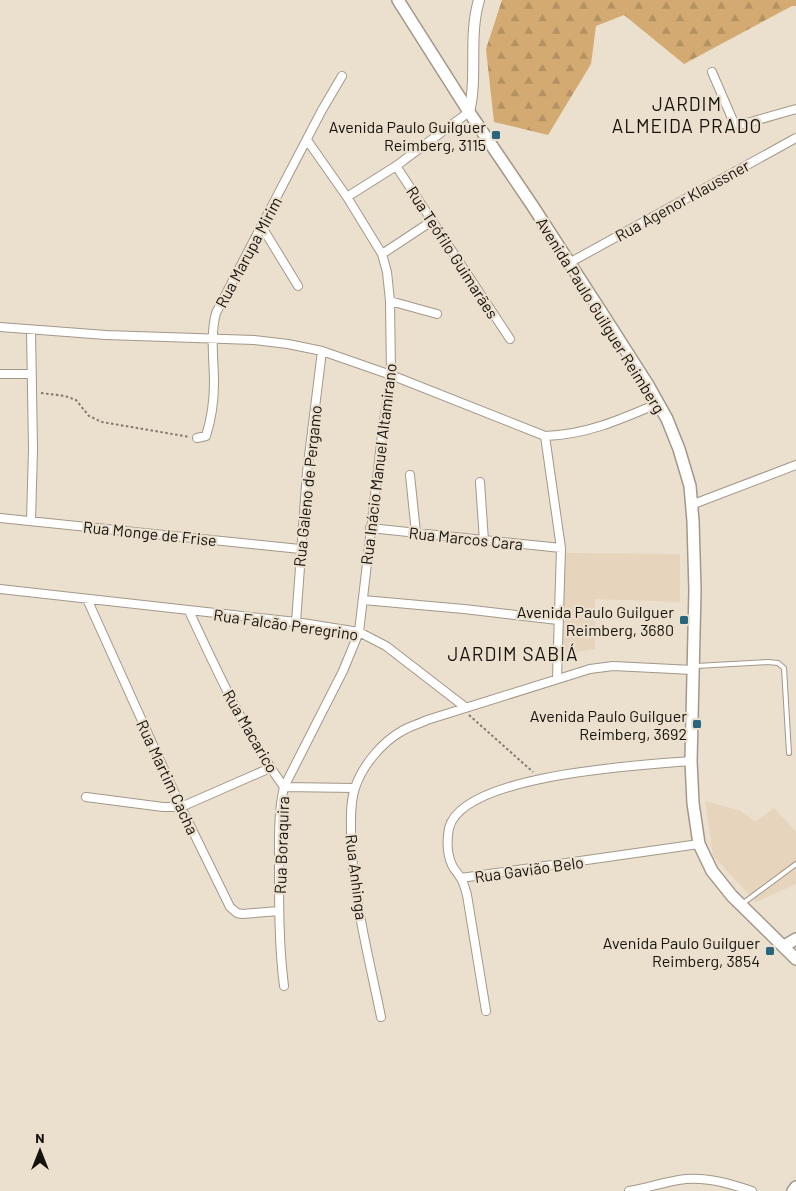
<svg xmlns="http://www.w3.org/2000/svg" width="796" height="1191" viewBox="0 0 796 1191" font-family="Barlow,sans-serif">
<defs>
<pattern id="forest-firs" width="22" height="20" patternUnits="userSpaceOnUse" patternTransform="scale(1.25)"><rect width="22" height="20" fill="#d3aa72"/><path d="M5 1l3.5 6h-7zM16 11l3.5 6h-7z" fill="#b49161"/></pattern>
</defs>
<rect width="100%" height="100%" fill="#ebdfce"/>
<!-- built -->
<path fill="#e6d4bd" d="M 564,553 L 680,554 L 680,602 L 595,599 L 595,649 L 563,654 Z
M 705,801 L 741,811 L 755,822 L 774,808 L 796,832 L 796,884 L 756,902 L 713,856 Z"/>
<!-- forest -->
<path fill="url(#forest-firs)" d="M 502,0 L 796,0 L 796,6 L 792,6 L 684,64 L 624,15 L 596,26 L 591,64 L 548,135 L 494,122 L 486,49 Z"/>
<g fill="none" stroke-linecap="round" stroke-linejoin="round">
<!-- service casing -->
<g stroke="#a39888" stroke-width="6">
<path id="service" d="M 696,666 L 768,662 L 778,663 L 784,668 L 789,753
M 742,904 L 796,864"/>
</g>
<!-- minor casing -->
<g stroke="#a39888" stroke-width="10">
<path id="minor" d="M 712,72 L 734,123 L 740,125 L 796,109
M 396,166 L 510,339
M 347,197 L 396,166 L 469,112
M 262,227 L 298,286
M 382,254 L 432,221
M 569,263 L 796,138
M 390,301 L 437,314
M 0,327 L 106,335 L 254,340 L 288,344 L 322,351 L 391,375 L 545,436 C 586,435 622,419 659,403
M 0,374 L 31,374
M 545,436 L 561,548 L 557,679
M 197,438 L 206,436 C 211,420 214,400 214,383 C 214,360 210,335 216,313 L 322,110 L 342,76
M 410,475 L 416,533
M 480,482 L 484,541
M 691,505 L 796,465
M 0,518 L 300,549
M 31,521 L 33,449 L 31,330
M 370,528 L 561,548
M 0,589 L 296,622 L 359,632 L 386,646 L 465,707
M 87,599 L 181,807 L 230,907 L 237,913 L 242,914 L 279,911
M 363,600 L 464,609 L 558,620
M 189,611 C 217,671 245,733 284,787 L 355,788
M 296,622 L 307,472 L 322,351
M 86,797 L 163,807 L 181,807 L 270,768
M 461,878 L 699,844
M 284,986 C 279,947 279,907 279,867 C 279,840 278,813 284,787 L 343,671 L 359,632 L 382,435 L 391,375 L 390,301 L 387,272 L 382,254 L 347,197 L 307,140
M 486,1011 L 467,895 C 465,889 464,882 460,877 C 458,873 454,870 452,865 C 447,854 447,839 449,828 C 463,774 643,765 691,761
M 381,1017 C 369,957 352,895 351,834 C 351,819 350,802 355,788 C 362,766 382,742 402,731 C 410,726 419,724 427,720 L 590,669 L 613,666 L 693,670
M 629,1191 C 648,1188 667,1181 686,1179 C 708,1177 731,1184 752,1191"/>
</g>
<!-- tertiary casing -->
<g stroke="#a39888" stroke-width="12">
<path id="tertiary" d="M 469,112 C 478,76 468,37 479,0"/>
</g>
<!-- secondary casing -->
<g stroke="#a39888" stroke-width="14">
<path id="secondary" d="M 398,0 L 469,112 L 532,205 L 602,313 L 648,385 L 667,419 L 679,449 L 690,486 L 693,521 L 695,590 L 691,761 L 693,803 L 699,844 L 712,871 L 732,896 L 796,959
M 784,946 L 796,939
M 793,1191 L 796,1187"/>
</g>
<!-- path -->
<path stroke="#81796e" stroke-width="2" stroke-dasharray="2.5 2.5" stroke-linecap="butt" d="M 41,393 L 65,396 L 76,400 L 89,416 L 102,422 L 190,437
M 469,715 L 533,772"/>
<!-- service -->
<use href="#service" stroke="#fff" stroke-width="4"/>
<!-- minor -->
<use href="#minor" stroke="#fff" stroke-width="8"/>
<!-- tertiary -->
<use href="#tertiary" stroke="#fff" stroke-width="10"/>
<!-- secondary -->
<use href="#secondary" stroke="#fff" stroke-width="11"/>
</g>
<!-- markers -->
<g fill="#29667d" stroke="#ebdfce" stroke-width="2">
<rect x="491" y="130" width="10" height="10" rx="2.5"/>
<rect x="679" y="615" width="10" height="10" rx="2.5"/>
<rect x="692" y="719" width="10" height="10" rx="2.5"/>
<rect x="765" y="946" width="10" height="10" rx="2.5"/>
</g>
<g text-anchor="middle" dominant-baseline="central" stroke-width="4.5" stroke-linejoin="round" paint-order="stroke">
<!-- poi labels -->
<g font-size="16" fill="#15110b" stroke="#ebdfce" text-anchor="end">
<text x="486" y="126">Avenida Paulo Guilguer<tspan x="486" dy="18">Reimberg, 3115</tspan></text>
<text x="674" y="611">Avenida Paulo Guilguer<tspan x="674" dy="18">Reimberg, 3680</tspan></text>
<text x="687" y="715">Avenida Paulo Guilguer<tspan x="687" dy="18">Reimberg, 3692</tspan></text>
<text x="760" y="942">Avenida Paulo Guilguer<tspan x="760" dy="18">Reimberg, 3854</tspan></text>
</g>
<!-- street labels -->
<g font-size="16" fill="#15110b" stroke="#ebdfce">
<text transform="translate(682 200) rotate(-29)">Rua Agenor Klaussner</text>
<text transform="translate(248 252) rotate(-62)">Rua Marupa Mirim</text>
<text transform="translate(453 252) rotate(57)">Rua Teófilo Guimarães</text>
<text transform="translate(601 315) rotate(58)">Avenida Paulo Guilguer Reimberg</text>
<text transform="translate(378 464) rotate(-83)">Rua Inácio Manuel Altamirano</text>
<text transform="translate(307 486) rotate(-84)">Rua Galeno de Pergamo</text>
<text transform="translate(150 533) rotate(6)">Rua Monge de Frise</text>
<text transform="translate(466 538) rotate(6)">Rua Marcos Cara</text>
<text transform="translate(286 624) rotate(8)">Rua Falcão Peregrino</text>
<text transform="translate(251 731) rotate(60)">Rua Macarico</text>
<text transform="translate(168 777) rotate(65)">Rua Martim Cacha</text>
<text transform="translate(281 845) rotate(-88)">Rua Boraquira</text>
<text transform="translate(529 869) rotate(-8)">Rua Gavião Belo</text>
<text transform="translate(357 877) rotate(83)">Rua Anhinga</text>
</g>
<!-- quarter labels -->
<g font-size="19" letter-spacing="1" fill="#15110b" stroke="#ebdfce">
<text x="687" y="103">JARDIM<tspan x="687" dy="22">ALMEIDA PRADO</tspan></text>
<text x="513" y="653">JARDIM SABIÁ</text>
</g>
</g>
<!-- north arrow -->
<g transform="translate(40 1151)" stroke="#ebdfce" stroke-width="4" paint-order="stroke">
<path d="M0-4L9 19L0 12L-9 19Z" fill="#15110b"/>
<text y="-8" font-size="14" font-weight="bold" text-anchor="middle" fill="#15110b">N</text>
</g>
</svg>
